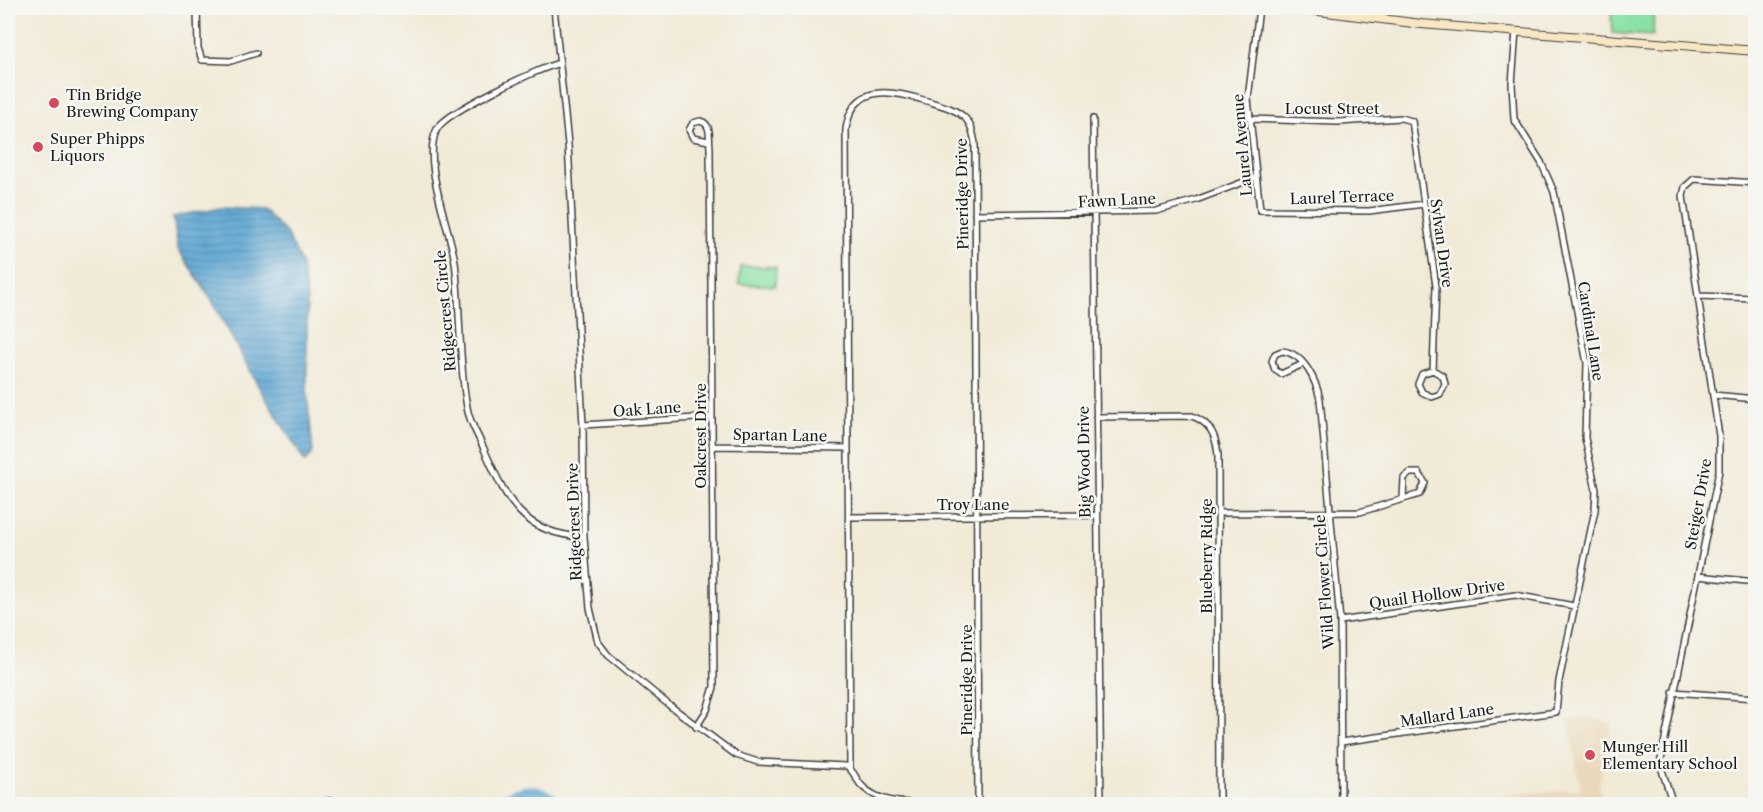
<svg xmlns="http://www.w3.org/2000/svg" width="1763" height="812" viewBox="0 0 1763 812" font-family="'Libre Caslon Text',serif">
<defs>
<pattern id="water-rules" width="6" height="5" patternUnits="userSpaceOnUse" patternTransform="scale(1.5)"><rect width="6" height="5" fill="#5aa4d1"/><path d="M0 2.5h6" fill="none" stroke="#4a85a9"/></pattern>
</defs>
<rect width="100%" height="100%" fill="#f6f6f2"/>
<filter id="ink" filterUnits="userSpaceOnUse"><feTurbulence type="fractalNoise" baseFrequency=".0167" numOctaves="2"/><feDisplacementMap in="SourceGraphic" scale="12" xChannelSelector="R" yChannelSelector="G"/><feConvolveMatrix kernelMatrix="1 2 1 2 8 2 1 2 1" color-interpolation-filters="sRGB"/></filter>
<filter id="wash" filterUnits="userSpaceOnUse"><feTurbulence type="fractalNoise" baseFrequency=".008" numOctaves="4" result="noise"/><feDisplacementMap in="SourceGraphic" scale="24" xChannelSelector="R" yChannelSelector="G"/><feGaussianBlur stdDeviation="1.35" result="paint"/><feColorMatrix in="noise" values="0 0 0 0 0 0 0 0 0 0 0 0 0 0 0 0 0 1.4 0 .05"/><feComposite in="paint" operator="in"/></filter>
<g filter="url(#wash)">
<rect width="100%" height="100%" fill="#f1ead7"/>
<!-- built -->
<path fill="#ead8ba" d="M 1590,717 L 1612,723 L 1599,788 L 1606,804 L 1400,804 L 1581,789 L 1568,720 Z"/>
<!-- green -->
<path fill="#89e1a6" stroke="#527e61" stroke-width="1.5" d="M 1611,8 L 1654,8 L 1653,36 L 1612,33 Z
M 740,266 L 776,267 L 775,286 L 739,284 Z"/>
<!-- water -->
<path fill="url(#water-rules)" stroke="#3b6076" stroke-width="1.5" d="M 221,207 L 262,209 L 286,233 L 301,263 L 307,299 L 307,392 L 313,452 L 305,462 L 259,387 L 211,299 L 178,249 L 173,217 Z"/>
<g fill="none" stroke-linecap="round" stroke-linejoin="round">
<!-- river -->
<path stroke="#5aa4d1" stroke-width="12" d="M 500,804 C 521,787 539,788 559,804"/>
</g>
</g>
<g filter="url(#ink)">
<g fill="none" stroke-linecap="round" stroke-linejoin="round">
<!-- street casing -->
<g stroke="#3c3b38" stroke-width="8">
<path id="street" d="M 197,8 L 198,48 L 202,60 L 231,61 L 256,53
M 554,8 L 568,144 L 583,425 L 584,537 L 590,608 L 598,642 L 608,655 L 669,705 L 736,755 L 758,762 L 846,766 C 855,771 856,781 863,787 C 882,805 911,803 934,804
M 1259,8 L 1248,99 L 1260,210 L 1369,211 L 1424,204
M 560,63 C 539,68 447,111 437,129 C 421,160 450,228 455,262 C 461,310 458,359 467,407 C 469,422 478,435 484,449 C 507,501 522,534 584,537
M 1093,119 L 1101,804
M 1250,119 L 1338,122 L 1401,118 L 1412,121 L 1436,286 L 1433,370 L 1422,374 L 1418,384 L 1422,392 L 1432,397 L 1440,394 L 1445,384 L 1443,376 L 1433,370
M 975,214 L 1156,211 L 1196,200 L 1254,178
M 1698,296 L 1756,298
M 1303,364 L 1281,374 L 1275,370 L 1272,361 L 1275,354 L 1282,351 C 1304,353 1316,381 1320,399 L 1340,621 L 1341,804
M 1713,395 L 1756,399
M 1096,417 L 1192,416 C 1211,423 1216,436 1218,455 L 1219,804
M 583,425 L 712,417
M 712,446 L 848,448
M 1218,513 L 1360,512 L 1417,495 L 1420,494 L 1425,483 L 1419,473 L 1410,473 L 1404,478 L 1403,499
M 849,517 L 1097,515
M 1698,576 L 1756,582
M 1340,621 L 1515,595 L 1574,606
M 1673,692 L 1756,698
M 696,727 L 707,710 L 714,687 L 710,149 L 709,131 C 708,125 705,122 700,121 L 693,123 L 689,130 L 693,138 L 709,141
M 1341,742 L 1556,712 L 1559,681 L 1595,510 L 1596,490 L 1585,438 L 1587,363 L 1554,192 L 1541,162 L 1514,119 L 1512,84 L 1516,31
M 850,768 L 846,129 C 853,81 894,91 927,101 C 940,105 955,108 965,118 C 972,125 973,134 975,143 L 978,804
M 316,804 L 329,801 L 342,801
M 1673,804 L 1660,764 L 1719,471 L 1719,436 L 1683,196 L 1685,187 L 1694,179 L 1756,183"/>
</g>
<!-- secondary casing -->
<g stroke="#3c3b38" stroke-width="10">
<path id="secondary" d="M 1295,8 L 1421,24 L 1756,51"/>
</g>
<!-- street -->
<use href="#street" stroke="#fff" stroke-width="5"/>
<!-- secondary -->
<use href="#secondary" stroke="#f9e7c3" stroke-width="8"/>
</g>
</g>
<!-- markers -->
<g fill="#d1495b" stroke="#f6f6f2" stroke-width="2">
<circle cx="54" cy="103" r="6"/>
<circle cx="38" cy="147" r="6"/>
<circle cx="1590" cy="755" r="6"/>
</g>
<g text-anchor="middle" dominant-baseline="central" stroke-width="5" stroke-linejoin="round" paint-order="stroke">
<!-- poi labels -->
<g font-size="15" fill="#1c1c1c" stroke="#f6f6f2" text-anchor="start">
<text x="66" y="94">Tin Bridge<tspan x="66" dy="17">Brewing Company</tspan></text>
<text x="50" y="138">Super Phipps<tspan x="50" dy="17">Liquors</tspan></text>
<text x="1602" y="746">Munger Hill<tspan x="1602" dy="17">Elementary School</tspan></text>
</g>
<!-- street labels -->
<g font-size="15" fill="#1c1c1c" stroke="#f6f6f2">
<text x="1332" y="108">Locust Street</text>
<text transform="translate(1242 145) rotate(-95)">Laurel Avenue</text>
<text transform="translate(962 194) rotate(-91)">Pineridge Drive</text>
<text transform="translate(1342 197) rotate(-2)">Laurel Terrace</text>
<text transform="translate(1117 200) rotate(-3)">Fawn Lane</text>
<text transform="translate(1442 243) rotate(82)">Sylvan Drive</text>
<text transform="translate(445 311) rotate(-95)">Ridgecrest Circle</text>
<text transform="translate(1591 331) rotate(81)">Cardinal Lane</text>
<text transform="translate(647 409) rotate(-4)">Oak Lane</text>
<text transform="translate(780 435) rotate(1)">Spartan Lane</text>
<text transform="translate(700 436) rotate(-90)">Oakcrest Drive</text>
<text transform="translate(1084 462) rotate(-91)">Big Wood Drive</text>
<text x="973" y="504">Troy Lane</text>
<text transform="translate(1698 504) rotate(-80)">Steiger Drive</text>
<text transform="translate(574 522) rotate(-92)">Ridgecrest Drive</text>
<text transform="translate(1206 556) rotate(-90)">Blueberry Ridge</text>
<text transform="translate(1324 582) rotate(-94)">Wild Flower Circle</text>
<text transform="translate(1437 594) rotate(-8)">Quail Hollow Drive</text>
<text transform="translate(966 680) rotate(-90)">Pineridge Drive</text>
<text transform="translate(1447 715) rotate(-8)">Mallard Lane</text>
</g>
</g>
<!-- margin -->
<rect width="1763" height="812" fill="none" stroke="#f6f6f2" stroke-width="30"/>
</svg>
